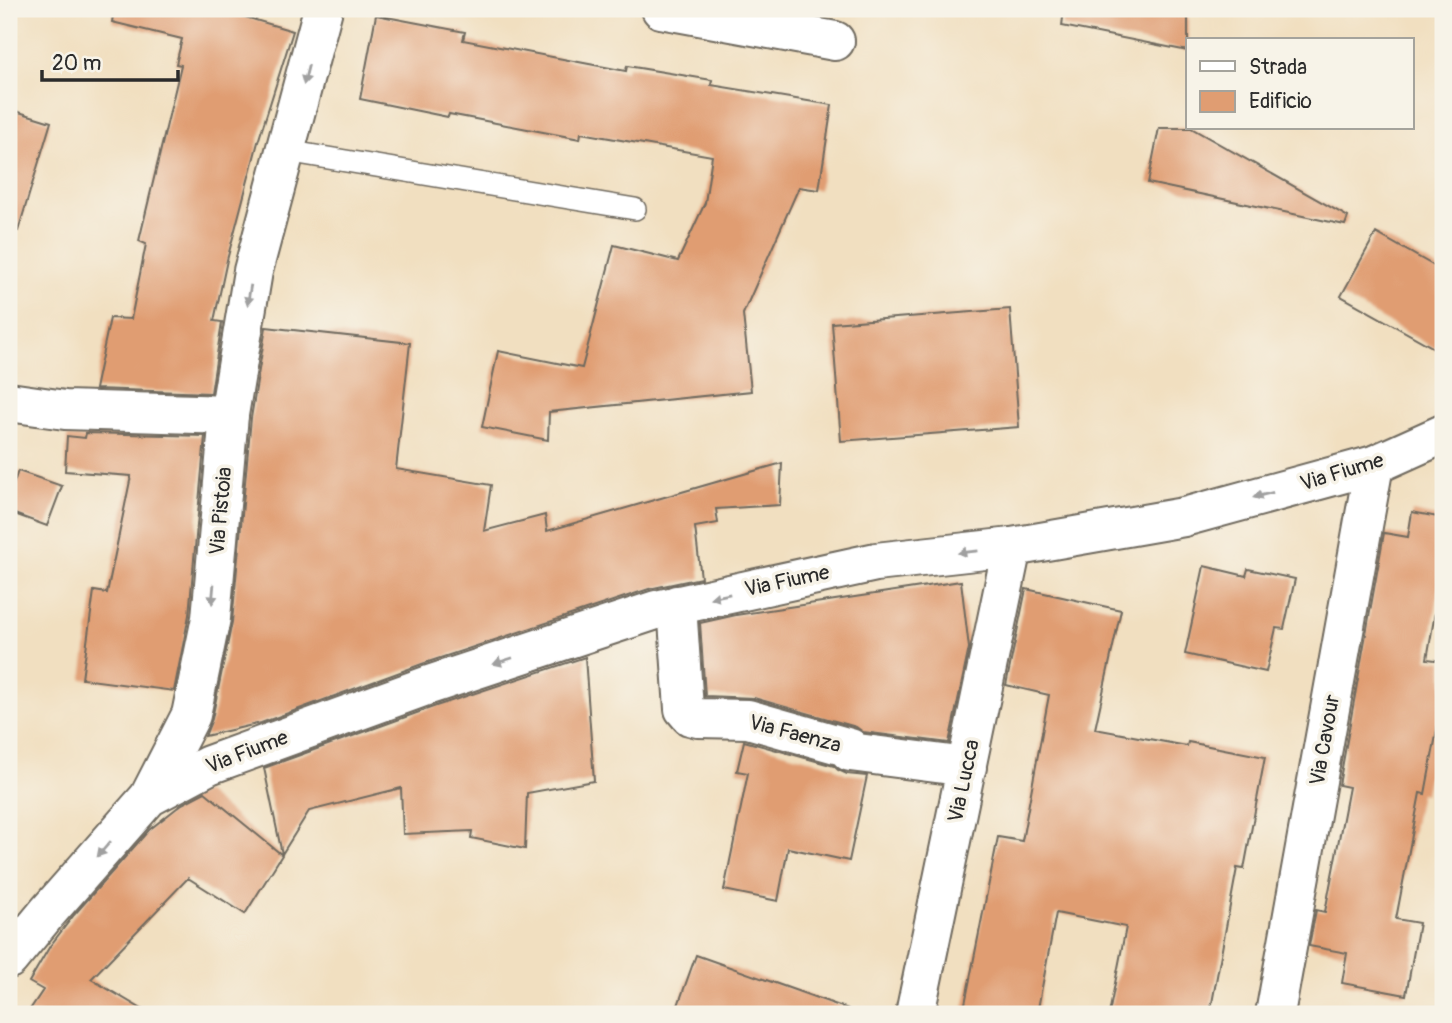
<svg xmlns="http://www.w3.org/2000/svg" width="1452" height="1023" viewBox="0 0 1452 1023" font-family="Pangolin,sans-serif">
<rect width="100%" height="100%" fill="#f7f3e8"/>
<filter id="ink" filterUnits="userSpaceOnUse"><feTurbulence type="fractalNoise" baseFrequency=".0143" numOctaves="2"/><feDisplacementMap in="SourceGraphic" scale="14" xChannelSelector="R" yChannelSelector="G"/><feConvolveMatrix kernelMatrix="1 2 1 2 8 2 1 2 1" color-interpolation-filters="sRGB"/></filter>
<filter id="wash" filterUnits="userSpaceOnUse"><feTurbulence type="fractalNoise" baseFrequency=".00686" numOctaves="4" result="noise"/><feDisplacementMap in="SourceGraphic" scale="28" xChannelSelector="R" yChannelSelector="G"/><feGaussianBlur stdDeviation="1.57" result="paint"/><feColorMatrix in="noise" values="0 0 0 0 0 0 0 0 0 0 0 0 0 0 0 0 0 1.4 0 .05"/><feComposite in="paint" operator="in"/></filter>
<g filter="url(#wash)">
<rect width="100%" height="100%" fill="#f1dfc0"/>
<g id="blocks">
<!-- building -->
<path fill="#e09d72" d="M 114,9 L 218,9 L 293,31 L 258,142 L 227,260 L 214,321 L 222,322 L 211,393 L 95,389 L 110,318 L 131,319 L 146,244 L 139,241 L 181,65 L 176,64 L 182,39 L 112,22 Z
M 1064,9 L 1188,9 L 1188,51 L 1062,26 Z
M 376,15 L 465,32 L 463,40 L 626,71 L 627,66 L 712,80 L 711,85 L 832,105 L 819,190 L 799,187 L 743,314 L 751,391 L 549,412 L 548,440 L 482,427 L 498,351 L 582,368 L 614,245 L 678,261 L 705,203 L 712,156 L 581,133 L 580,139 L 449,114 L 448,117 L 360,99 Z
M 9,109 L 51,122 L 18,231 L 9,230 Z
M 1159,128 L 1191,128 L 1348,217 L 1345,225 L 1148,183 Z
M 1376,233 L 1443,271 L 1443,353 L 1341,296 Z
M 1010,309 L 1019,427 L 841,441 L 832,323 Z
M 266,327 L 410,343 L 396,469 L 491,485 L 484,531 L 545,515 L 547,531 L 782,463 L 780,505 L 716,509 L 718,523 L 695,527 L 701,578 L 649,589 L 422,664 L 261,723 L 205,736 L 212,719 L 232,622 L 251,418 Z
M 86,433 L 205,436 L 189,615 L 174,691 L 82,679 L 94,591 L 107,593 L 131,476 L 65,471 L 67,436 L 85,438 Z
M 18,471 L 62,486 L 47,526 L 9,512 L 9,496 Z
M 1412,512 L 1443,518 L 1443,567 L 1427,659 L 1443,661 L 1443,698 L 1425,794 L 1420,793 L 1396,919 L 1419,923 L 1406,995 L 1342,983 L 1347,953 L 1309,946 L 1316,910 L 1325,912 L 1349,787 L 1339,785 L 1384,533 L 1408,537 Z
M 1204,566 L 1246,576 L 1248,569 L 1295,579 L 1284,629 L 1276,628 L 1266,672 L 1185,654 Z
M 961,581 L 969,648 L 949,743 L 863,732 L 856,727 L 754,698 L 705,696 L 700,623 L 736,615 Z
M 1026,589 L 1121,610 L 1095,729 L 1187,746 L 1188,742 L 1265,757 L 1244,869 L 1237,868 L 1210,1014 L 1109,1014 L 1126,927 L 1056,913 L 1037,1014 L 963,1014 L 998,837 L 1022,841 L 1049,695 L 1006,685 Z
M 585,657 L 594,781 L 527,793 L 525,849 L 471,838 L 472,831 L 403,834 L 401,788 L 309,811 L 282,854 L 264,768 L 436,706 Z
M 744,741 L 834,766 L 838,770 L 847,774 L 867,776 L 849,861 L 788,848 L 778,901 L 724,890 L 748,773 L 737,771 Z
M 205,792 L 282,855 L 245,914 L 188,878 L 91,979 L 150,1014 L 27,1014 L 43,990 L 29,982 L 50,946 L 74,915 L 149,830 L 182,804 Z
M 696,955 L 848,1009 L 847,1014 L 675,1014 Z"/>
</g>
</g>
<g filter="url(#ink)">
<use href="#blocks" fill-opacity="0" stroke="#706a5f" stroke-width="2"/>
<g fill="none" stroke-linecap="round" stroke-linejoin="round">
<!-- lane casing -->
<g stroke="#706a5f" stroke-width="24">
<path id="lane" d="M 286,151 L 635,209"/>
</g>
<!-- street casing -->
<g stroke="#706a5f" stroke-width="42">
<path id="street" d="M 661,9 L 835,41
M 9,402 L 65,410 L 229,415
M 677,605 L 684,709 L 690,716 L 698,718 L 748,719 L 850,748 L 850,752 L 967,767
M 915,1014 L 1012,547
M 1275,1014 L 1374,465"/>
</g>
<!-- secondary casing -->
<g stroke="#706a5f" stroke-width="42">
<path id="secondary" d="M 149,797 L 209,765 L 429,685 L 656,610 L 876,562 L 1012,547 L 1184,517 L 1374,465 L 1443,434
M 9,959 L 47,913 L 149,797 L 191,715 L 211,618 L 229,415 L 253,271 L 323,9"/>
</g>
<!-- lane -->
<use href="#lane" stroke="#fff" stroke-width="21"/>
<!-- street -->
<use href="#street" stroke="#fff" stroke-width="38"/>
<!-- secondary -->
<use href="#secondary" stroke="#fff" stroke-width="38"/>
</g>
<!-- one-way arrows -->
<defs><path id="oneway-solid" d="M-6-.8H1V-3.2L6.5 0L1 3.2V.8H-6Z" transform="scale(1.75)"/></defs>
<g fill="#a0a0a0">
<use href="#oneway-solid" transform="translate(306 75) rotate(104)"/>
<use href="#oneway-solid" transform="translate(249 295) rotate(100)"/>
<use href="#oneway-solid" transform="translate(1263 495) rotate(165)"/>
<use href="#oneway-solid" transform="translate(968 552) rotate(174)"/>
<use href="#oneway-solid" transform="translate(213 594) rotate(95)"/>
<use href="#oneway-solid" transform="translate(720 596) rotate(168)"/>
<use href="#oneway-solid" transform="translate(503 661) rotate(162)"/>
<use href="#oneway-solid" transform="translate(104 849) rotate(131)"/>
</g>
</g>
<g text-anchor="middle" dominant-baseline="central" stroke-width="7" stroke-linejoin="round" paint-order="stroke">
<!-- street labels -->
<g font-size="21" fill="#2b2b2b" stroke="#f7f3e8">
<text transform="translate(1342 472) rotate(-17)">Via Fiume</text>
<text transform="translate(221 511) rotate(-85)">Via Pistoia</text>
<text transform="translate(787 581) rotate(-12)">Via Fiume</text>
<text transform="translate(795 734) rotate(15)">Via Faenza</text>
<text transform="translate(1325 740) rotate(-80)">Via Cavour</text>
<text transform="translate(247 752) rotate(-21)">Via Fiume</text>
<text transform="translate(964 781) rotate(-78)">Via Lucca</text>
</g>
</g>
<!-- margin -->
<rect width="1452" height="1023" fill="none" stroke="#f7f3e8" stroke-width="35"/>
<!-- legend -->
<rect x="1186" y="38" width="228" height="91" fill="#f7f3e8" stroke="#a5a39c" stroke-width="2"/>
<rect x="1200" y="61" width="35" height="10" fill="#ffffff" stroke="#a5a39c" stroke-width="2"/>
<text x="1249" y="74" font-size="21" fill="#2b2b2b">Strada</text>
<rect x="1200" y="91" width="35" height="21" fill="#e09d72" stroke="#a5a39c" stroke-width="2"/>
<text x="1249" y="108" font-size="21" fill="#2b2b2b">Edificio</text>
<!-- scale -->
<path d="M42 70v10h136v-10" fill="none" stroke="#2b2b2b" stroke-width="3.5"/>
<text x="52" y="70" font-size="21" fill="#2b2b2b" stroke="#f7f3e8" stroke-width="5" paint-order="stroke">20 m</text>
</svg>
